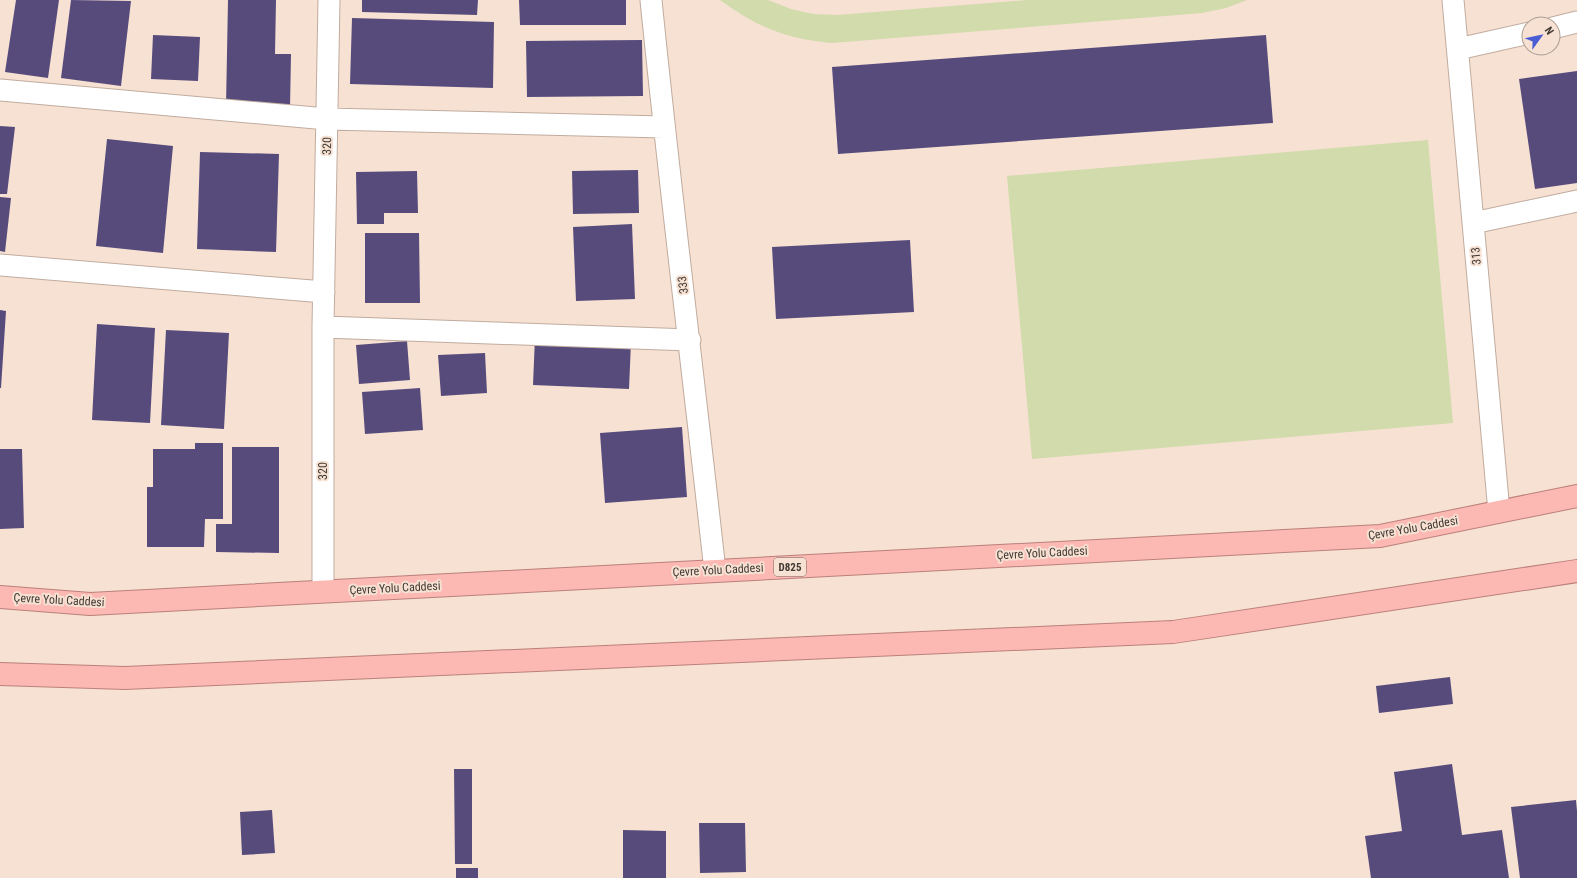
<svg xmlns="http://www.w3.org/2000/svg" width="1577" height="878" viewBox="0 0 1577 878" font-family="'Roboto Condensed',sans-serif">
<rect width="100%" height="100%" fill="#f6e1d3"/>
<!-- green -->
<path fill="#d1dbab" d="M 720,0 L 768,0 L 791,9 L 813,14 L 837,15 L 1028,0 L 1247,0 L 1226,8 L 1202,13 L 832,43 C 786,39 757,27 720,0 Z
M 1428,140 L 1453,423 L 1032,459 L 1007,176 Z"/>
<!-- building -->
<path fill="#574b7c" d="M 16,0 L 59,0 L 48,78 L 5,72 Z
M 71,0 L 131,1 L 121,86 L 61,78 Z
M 228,0 L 276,0 L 275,54 L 291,54 L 290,108 L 226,106 Z
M 362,0 L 478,0 L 477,15 L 362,12 Z
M 519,0 L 626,0 L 626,25 L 520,25 Z
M 352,18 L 494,22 L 493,88 L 350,84 Z
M 153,35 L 200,37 L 198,81 L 151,79 Z
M 1266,35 L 1273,123 L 838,154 L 832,67 Z
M 642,40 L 643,96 L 527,97 L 526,41 Z
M 1577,71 L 1577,183 L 1535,189 L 1519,79 Z
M 0,126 L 15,127 L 7,194 L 0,194 Z
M 107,139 L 173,146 L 163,253 L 96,246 Z
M 200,152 L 279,154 L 276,252 L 197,249 Z
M 638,170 L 639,213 L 573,214 L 572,171 Z
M 417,171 L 418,213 L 384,213 L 384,224 L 357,224 L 356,172 Z
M 0,197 L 11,198 L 5,252 L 0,251 Z
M 632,224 L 635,299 L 576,301 L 573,227 Z
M 365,233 L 419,233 L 420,303 L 365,303 Z
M 910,240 L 914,312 L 776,319 L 772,247 Z
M 0,310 L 6,311 L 1,388 L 0,388 Z
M 97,324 L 155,328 L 150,423 L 92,420 Z
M 166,330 L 229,333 L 224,429 L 161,425 Z
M 535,337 L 631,342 L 629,389 L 533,385 Z
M 407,341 L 410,380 L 359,384 L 356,345 Z
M 485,353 L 487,393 L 441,396 L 438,355 Z
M 420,388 L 423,430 L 365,434 L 362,392 Z
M 682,427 L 687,497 L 605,503 L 600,433 Z
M 195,443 L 223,443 L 223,519 L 205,519 L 204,547 L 147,547 L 147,487 L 153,487 L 153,449 L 195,449 Z
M 232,447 L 279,447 L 279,553 L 216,552 L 216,524 L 232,524 Z
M 0,449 L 22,449 L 24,528 L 0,529 Z
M 1450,677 L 1453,704 L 1379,713 L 1376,686 Z
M 1452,764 L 1462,835 L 1502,830 L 1509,878 L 1371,878 L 1365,836 L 1402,831 L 1394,772 Z
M 454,769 L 472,769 L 472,864 L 455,864 Z
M 1576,800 L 1577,811 L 1577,878 L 1520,878 L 1511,807 Z
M 272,810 L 275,853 L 242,855 L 240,812 Z
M 699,823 L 745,823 L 746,872 L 700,873 Z
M 623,830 L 666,831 L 666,878 L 623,878 Z
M 456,868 L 478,868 L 478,878 L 456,878 Z"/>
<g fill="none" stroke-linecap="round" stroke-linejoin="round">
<!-- minor casing -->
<g stroke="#c0ac9f" stroke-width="23">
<path id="minor" d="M 651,0 C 670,190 694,380 715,571
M 1453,0 L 1499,512
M 1553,28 L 1577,22
M 1458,49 L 1529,33
M 0,90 L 327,119 L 664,127
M 1473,223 L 1577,201
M 0,265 L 324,292
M 323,327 L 690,340
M 323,591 L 323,327 L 329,0"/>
</g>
<!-- trunk casing -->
<g stroke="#bb807a" stroke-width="24">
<path id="trunk" d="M 0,597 L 90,604 L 1380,536 L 1577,496
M 0,674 L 125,678 L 1173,632 L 1577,571"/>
</g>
<!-- minor -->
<use href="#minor" stroke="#fff" stroke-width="21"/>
<!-- trunk -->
<use href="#trunk" stroke="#fcb8b3" stroke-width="22"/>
</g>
<g text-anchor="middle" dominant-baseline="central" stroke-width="4" stroke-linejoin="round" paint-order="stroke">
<!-- shield labels -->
<rect fill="#f6e1d3" stroke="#776b63" stroke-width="1" x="774" y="558" width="32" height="18" rx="3"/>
<g font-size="11" font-weight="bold" fill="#413933">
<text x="790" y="567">D825</text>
</g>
<!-- street labels -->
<g font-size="12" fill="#413933" stroke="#f6e1d3">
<text transform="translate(327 146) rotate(-89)">320</text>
<text transform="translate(1476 256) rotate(-95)">313</text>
<text transform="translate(683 285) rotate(-97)">333</text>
<text transform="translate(323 471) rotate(-90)">320</text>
<text transform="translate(1413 528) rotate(-10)">Çevre Yolu Caddesi</text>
<text transform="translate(1042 553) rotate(-3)">Çevre Yolu Caddesi</text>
<text transform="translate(718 570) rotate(-3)">Çevre Yolu Caddesi</text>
<text transform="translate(395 588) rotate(-3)">Çevre Yolu Caddesi</text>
<text transform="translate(59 600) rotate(3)">Çevre Yolu Caddesi</text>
</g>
</g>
<!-- north arrow -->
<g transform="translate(1541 36) rotate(57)"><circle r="19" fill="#f6e1d3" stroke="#ae9e93"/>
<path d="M0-3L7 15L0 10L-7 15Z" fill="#4b5dd2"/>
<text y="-6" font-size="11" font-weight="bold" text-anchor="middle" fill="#413933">N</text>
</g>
</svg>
